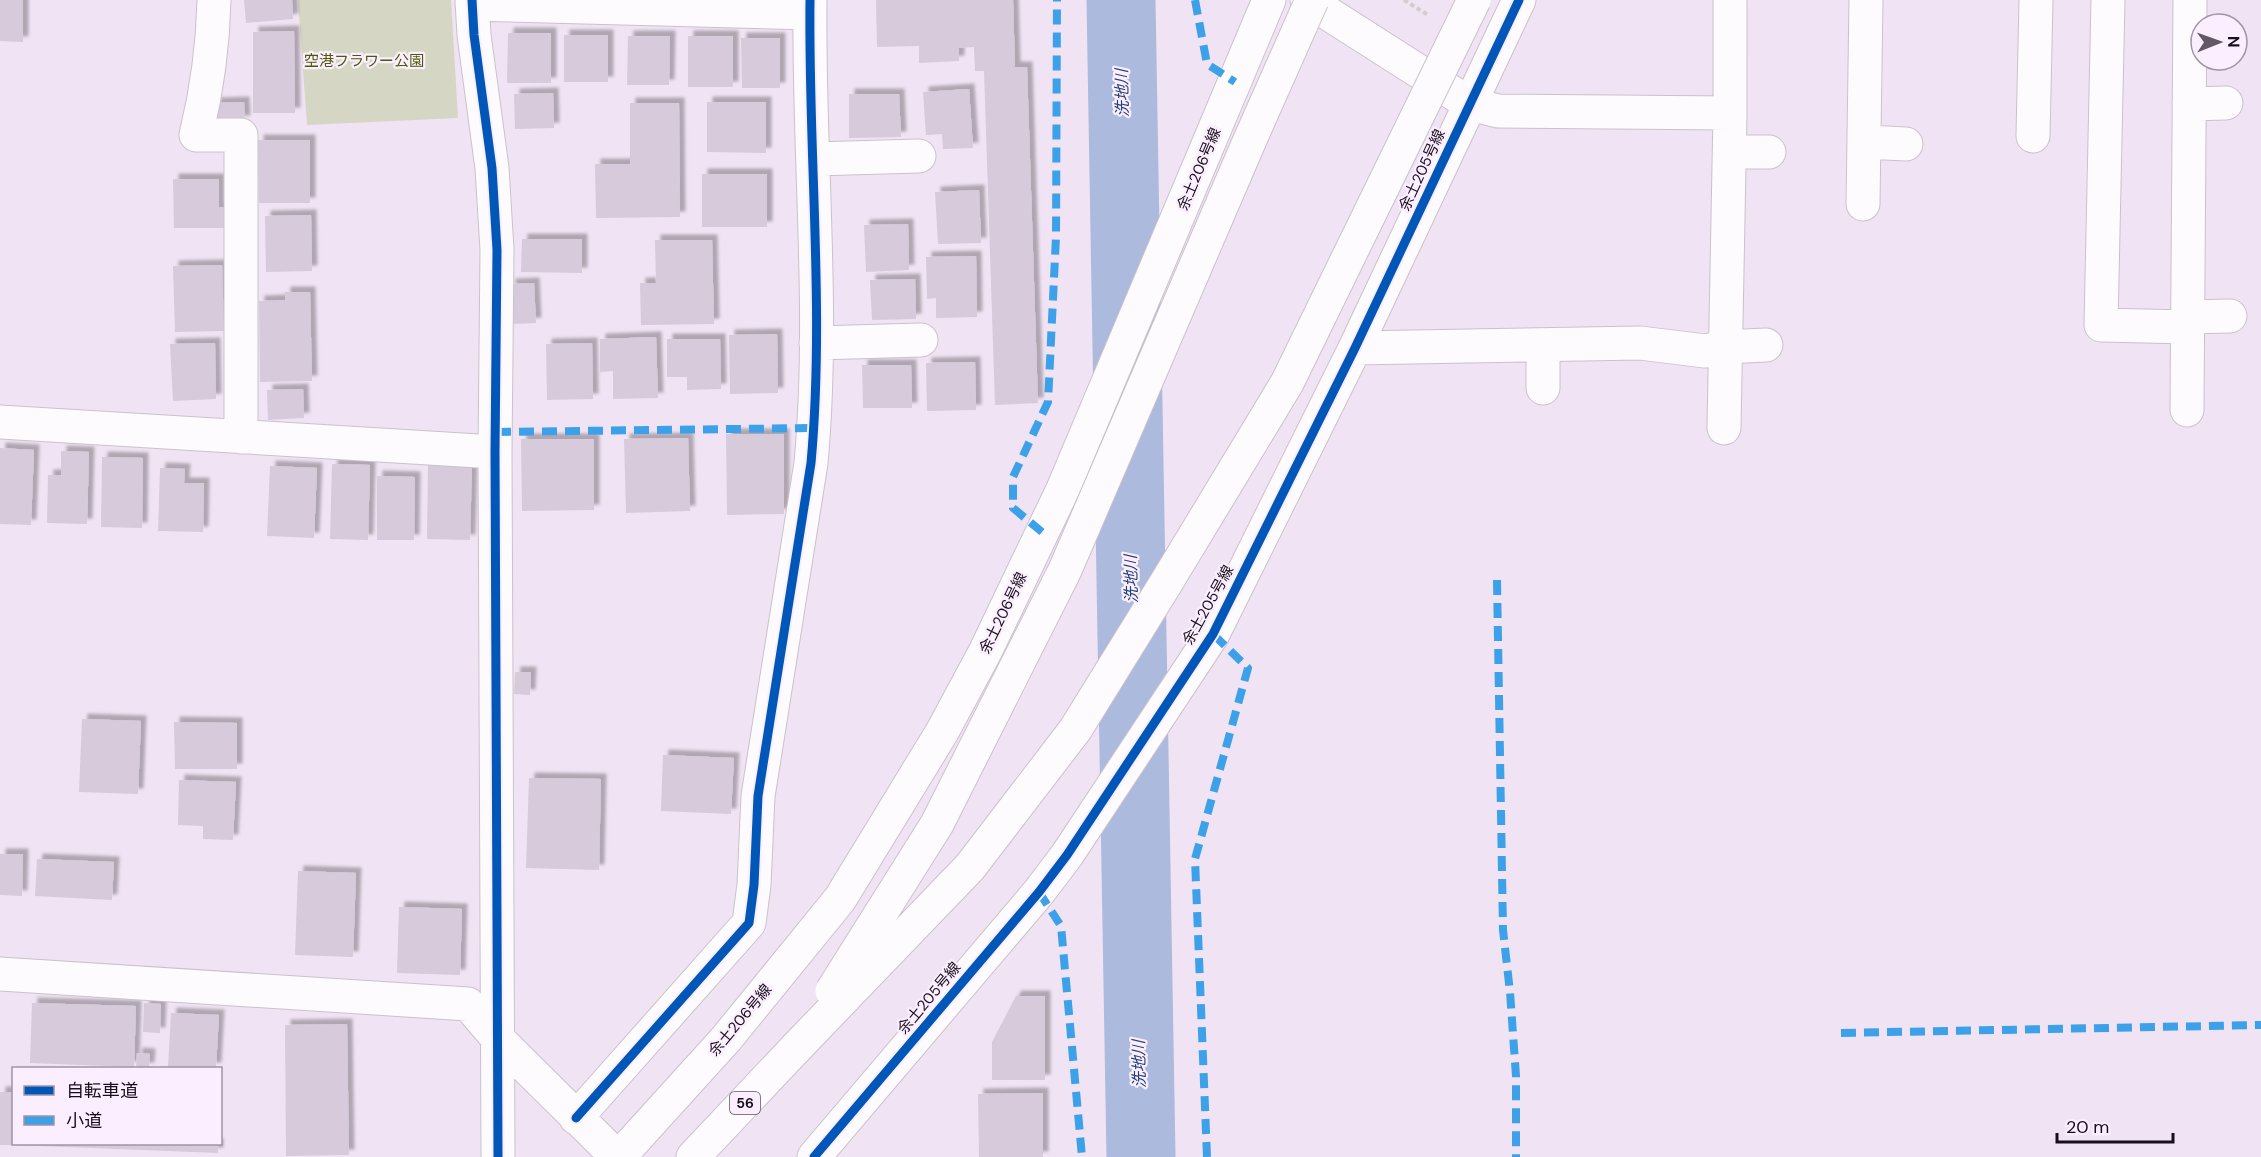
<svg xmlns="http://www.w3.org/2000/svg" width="2261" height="1157" viewBox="0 0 2261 1157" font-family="'DM Sans','Noto Sans JP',sans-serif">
<defs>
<filter id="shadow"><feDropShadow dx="5.5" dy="-5.5" stdDeviation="1.5" flood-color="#0004"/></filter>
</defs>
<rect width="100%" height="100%" fill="#f0e3f3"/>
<!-- green -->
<path fill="#d6d6c4" d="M 298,0 L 451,0 L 458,118 L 307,125 Z"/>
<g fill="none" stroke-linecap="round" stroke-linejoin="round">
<!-- river -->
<path stroke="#abbadd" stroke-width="69" d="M 1121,0 L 1141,1157"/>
</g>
<!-- building -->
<path fill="#d7cada" filter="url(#shadow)" d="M 0,0 L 23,0 L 23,42 L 0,41 Z
M 244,0 L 292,0 L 293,19 L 246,23 Z
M 876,0 L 1013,0 L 1015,67 L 1027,67 L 1038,403 L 995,405 L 984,71 L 975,71 L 974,47 L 959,48 L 959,61 L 919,63 L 919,46 L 877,47 Z
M 294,31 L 295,113 L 253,113 L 253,32 Z
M 508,33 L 551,33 L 551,83 L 507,83 Z
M 564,35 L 608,35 L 608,82 L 564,82 Z
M 628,36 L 670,36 L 669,85 L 627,85 Z
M 688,36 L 733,36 L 733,87 L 688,87 Z
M 741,38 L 780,38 L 780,88 L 742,88 Z
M 969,89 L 973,148 L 943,149 L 942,134 L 926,135 L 923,92 Z
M 553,93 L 554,128 L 515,129 L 514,94 Z
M 849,94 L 899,94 L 901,137 L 849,138 Z
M 244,102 L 245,121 L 215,121 L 215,103 Z
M 707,102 L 766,102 L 766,153 L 707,152 Z
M 630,103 L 679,103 L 680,217 L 596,218 L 595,164 L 630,164 Z
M 258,140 L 310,140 L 310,203 L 259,203 Z
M 702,174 L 767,174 L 767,227 L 702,227 Z
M 173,179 L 219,179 L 219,207 L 231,207 L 231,228 L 174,228 Z
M 979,190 L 981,243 L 938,244 L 935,192 Z
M 311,215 L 312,271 L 266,272 L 265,216 Z
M 908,224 L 909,270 L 866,272 L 864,225 Z
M 522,239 L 582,239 L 582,273 L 521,272 Z
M 655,240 L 712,240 L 714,324 L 641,325 L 640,283 L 656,283 Z
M 976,256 L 977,317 L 936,318 L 936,298 L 927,299 L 926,257 Z
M 222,265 L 224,331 L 175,332 L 173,266 Z
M 915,279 L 916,319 L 872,320 L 870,280 Z
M 534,283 L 536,323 L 512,324 L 510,284 Z
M 285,292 L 310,292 L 312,381 L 260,382 L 259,301 L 285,300 Z
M 777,334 L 778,393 L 730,394 L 729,335 Z
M 656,337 L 658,398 L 613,399 L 613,371 L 600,372 L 600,339 Z
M 667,339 L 720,339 L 721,389 L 687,390 L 687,377 L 667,377 Z
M 215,343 L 216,399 L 173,401 L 170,344 Z
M 592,343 L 593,399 L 547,400 L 546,344 Z
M 975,362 L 976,410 L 927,411 L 926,363 Z
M 862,365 L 911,365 L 912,408 L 863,408 Z
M 303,389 L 304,418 L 268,420 L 267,390 Z
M 726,434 L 784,434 L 784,514 L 727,515 Z
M 688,438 L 690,511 L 626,513 L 624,439 Z
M 521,439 L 594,439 L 594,510 L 522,511 Z
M 0,448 L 34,450 L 31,525 L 0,524 Z
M 61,451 L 89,452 L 87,524 L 47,523 L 48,475 L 61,475 Z
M 102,457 L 143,458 L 142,528 L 101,527 Z
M 332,464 L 370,465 L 368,540 L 330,539 Z
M 428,464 L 472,465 L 470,540 L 427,539 Z
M 270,466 L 317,468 L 314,538 L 267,536 Z
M 160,468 L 185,469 L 184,483 L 204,483 L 203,532 L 158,531 Z
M 377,476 L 415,477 L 414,540 L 377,540 Z
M 515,672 L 531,672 L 530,695 L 514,694 Z
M 82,719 L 141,721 L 138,794 L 79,792 Z
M 174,722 L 237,723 L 237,769 L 175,769 Z
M 663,755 L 734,758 L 731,814 L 661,811 Z
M 529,778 L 601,779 L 599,870 L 526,868 Z
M 179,780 L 236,782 L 233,840 L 203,839 L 203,826 L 178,825 Z
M 0,854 L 23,854 L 22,896 L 0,895 Z
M 37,859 L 114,862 L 112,900 L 35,896 Z
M 298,871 L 356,873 L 353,957 L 295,955 Z
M 399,907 L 462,909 L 460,975 L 397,973 Z
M 1016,996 L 1045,996 L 1045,1080 L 992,1080 L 992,1042 Z
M 32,1003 L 136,1006 L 134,1067 L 30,1063 Z
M 144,1003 L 161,1004 L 160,1033 L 143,1032 Z
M 171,1013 L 219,1015 L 216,1068 L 168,1068 Z
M 347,1024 L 349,1155 L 286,1156 L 285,1025 Z
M 137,1053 L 150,1054 L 149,1068 L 136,1068 Z
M 0,1092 L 14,1092 L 14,1145 L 0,1145 Z
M 1043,1093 L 1043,1157 L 979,1157 L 978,1094 Z
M 15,1144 L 218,1144 L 218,1153 L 15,1145 Z"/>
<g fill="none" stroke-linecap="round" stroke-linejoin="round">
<!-- minor casing -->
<g stroke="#cbc1cd" stroke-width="35">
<path id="minor" d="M 214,0 C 213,46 207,90 196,135 L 241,135 L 241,437
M 472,0 L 474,35 L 492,168 L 497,250 L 495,452 L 498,1157
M 1307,0 L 1470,104 L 1498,111 L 1730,113
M 2108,0 L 2101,325 L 2188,327
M 472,4 L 809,13
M 2189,104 L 2226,103
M 2033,136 L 2036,0
M 1865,142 L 1906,144
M 1730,152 L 1769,152
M 813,159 L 919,156
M 1863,204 L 1866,0
M 2188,317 L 2230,316
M 816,343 L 921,340
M 1355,348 L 1640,343 L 1705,351 L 1725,347 L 1766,345
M 1543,388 L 1543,345
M 2187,410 L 2190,0
M 0,422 L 495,452
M 1724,428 L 1730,113 L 1730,0
M 0,974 L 468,1004 L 499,1040 L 617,1157
M 576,1118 L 749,923 L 754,885 L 758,796 L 811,463 C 825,309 808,154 810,0
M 619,1157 L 726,1039 L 840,899 L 942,732 L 985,652 L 1063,489 L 1269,0
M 814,1157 L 1039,892 L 1067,855 L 1213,634 L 1355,348 L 1519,0"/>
</g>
<!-- highway casing -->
<g stroke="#cbc1cd" stroke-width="35">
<path id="highway" d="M 693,1157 L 796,1048"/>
</g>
<!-- path -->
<path stroke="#d1ced2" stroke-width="4" stroke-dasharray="4.5 3" stroke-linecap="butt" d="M 1404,0 L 1428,15"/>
<!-- minor -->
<use href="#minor" stroke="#fdfbfd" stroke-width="33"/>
<!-- highway -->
<use href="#highway" stroke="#fdfbfd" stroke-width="33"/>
<!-- highway-bridge casing -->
<g stroke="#cbc1cd" stroke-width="35" stroke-linecap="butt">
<path id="highway-bridge" d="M 832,991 L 937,824 L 1065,570 L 1249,142 L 1312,0
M 796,1048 L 970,867 L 1075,730 L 1166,583 L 1287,383 L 1474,0"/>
</g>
<!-- highway-bridge -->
<use href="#highway-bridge" stroke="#fdfbfd" stroke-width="33"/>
<!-- quiet -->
<path stroke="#3da1ea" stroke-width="8" stroke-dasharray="15 8" stroke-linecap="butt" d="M 1195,0 L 1207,64 L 1235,82
M 496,432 L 814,428
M 1042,532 L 1013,508 L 1013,477 L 1048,402 L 1056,237 L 1057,0
M 1497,580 L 1503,930 L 1510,992 L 1516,1076 L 1516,1157
M 1039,892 L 1061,926 L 1082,1157
M 1841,1033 L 2261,1025
M 1207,1157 L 1195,859 L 1248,668 L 1213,634"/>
<!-- cycleway casing -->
<g stroke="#fbeeff" stroke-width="13">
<path id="cycleway" d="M 472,0 L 474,35 L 492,168 L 497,250 L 495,452 L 498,1157
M 576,1118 L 749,923 L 754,885 L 758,796 L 811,463 C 825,309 808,154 810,0
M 814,1157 L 1039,892 L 1067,855 L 1213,634 L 1355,348 L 1519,0"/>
</g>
<!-- cycleway -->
<use href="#cycleway" stroke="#0057b8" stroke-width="9"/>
</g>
<g text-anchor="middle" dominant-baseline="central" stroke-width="4.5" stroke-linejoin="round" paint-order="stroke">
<!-- shield labels -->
<rect fill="#fbeeff" stroke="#5b525e" stroke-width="1.5" x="730" y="1092" width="30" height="22" rx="4.5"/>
<g font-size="14" font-weight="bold" fill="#170f19">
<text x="745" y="1103">56</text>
</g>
<!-- park labels -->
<g font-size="15" fill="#4d5b09" stroke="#fbeeff">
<text x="364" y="61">空港フラワー公園</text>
</g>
<!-- street labels -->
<g font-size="15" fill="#170f19" stroke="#fbeeff">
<text transform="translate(1199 169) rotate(-67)">余土206号線</text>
<text transform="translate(1422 170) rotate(-65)">余土205号線</text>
<text transform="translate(1208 605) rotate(-61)">余土205号線</text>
<text transform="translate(1003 613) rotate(-64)">余土206号線</text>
<text transform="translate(929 998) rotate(-50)">余土205号線</text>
<text transform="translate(740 1020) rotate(-50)">余土206号線</text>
</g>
<!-- water labels -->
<g font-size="16" font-style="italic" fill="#214076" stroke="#fbeeff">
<text transform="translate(1122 93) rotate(-91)">洗地川</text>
<text transform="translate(1131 579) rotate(-91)">洗地川</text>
<text transform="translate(1139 1064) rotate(-91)">洗地川</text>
</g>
</g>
<!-- legend -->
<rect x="12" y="1067" width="210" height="78" fill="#fbeeff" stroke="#a095a3" stroke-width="1.5"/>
<rect x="24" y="1086" width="30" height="9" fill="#0057b8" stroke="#a095a3" stroke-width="1.5"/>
<text x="66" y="1097" font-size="18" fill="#170f19">自転車道</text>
<rect x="24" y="1116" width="30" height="9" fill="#3da1ea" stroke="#a095a3" stroke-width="1.5"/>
<text x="66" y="1127" font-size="18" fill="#170f19">小道</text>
<!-- north arrow -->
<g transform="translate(2219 42) rotate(89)"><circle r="28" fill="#fbeeff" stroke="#a095a3" stroke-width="1.5"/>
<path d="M0-4.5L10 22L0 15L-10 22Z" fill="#635965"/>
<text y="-9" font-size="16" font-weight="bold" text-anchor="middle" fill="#170f19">N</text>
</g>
<!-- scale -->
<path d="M2057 1133v9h116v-9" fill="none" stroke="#170f19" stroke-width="3"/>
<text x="2066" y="1133" font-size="18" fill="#170f19" stroke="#fbeeff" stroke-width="4.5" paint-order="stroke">20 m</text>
</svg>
